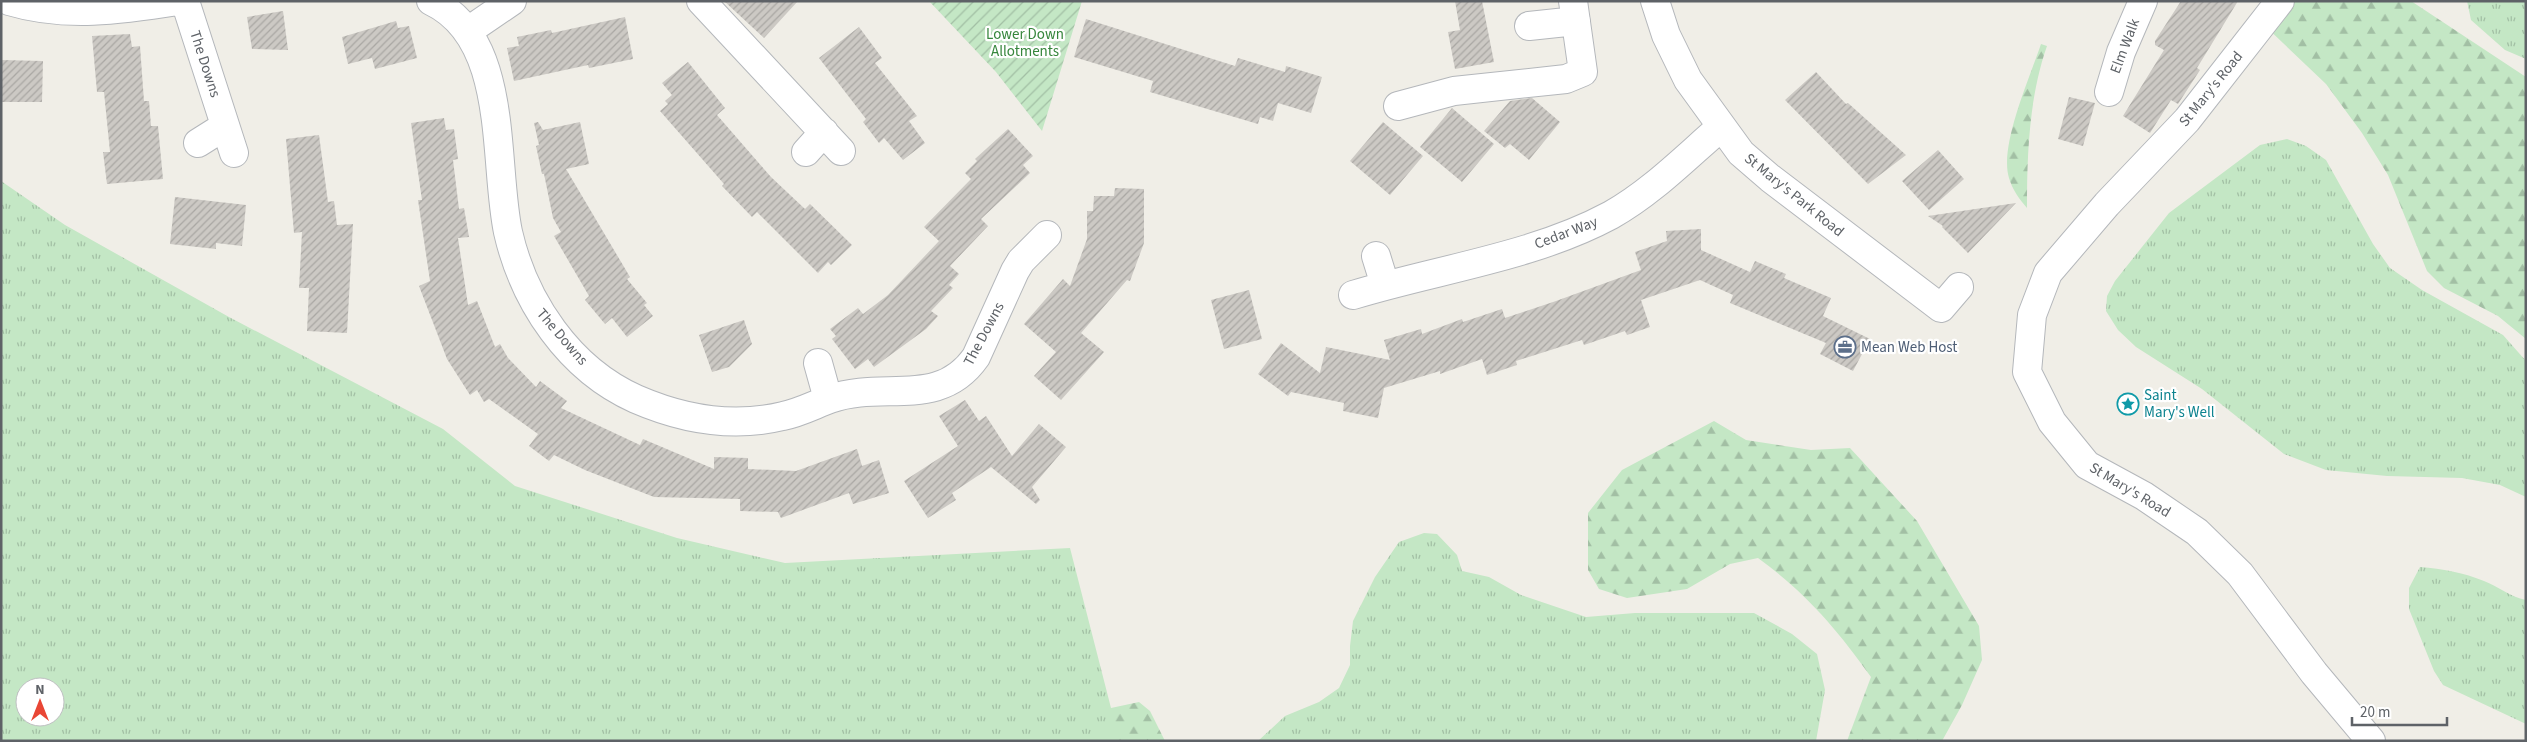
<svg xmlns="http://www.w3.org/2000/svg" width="2527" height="742" viewBox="0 0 2527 742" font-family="'Source Sans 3',sans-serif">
<defs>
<pattern id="grass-tufts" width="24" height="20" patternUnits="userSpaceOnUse" patternTransform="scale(1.25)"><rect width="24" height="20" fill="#c4e7c5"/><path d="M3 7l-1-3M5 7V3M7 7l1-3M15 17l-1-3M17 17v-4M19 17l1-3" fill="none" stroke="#a2bfa4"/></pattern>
<pattern id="forest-firs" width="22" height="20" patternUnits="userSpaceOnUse" patternTransform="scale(1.25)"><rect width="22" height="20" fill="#c4e7c5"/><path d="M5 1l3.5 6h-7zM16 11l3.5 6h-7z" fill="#a2bfa4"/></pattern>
<pattern id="garden-furrows" width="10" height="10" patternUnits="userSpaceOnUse" patternTransform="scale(1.25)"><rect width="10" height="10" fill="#c4e7c5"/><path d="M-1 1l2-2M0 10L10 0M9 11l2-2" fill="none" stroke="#a2bfa4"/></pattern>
<pattern id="building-hatch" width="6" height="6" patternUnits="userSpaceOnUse" patternTransform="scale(1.25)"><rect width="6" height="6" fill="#ccc9c4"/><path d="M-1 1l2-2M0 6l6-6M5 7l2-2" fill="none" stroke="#a9a7a3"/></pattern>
</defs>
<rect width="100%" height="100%" fill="#f0eee7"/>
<!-- grass -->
<path fill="url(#grass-tufts)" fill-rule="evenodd" d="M 2467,1 L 2526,1 L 2526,59 L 2505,50 L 2471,20 Z
M 2287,139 L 2306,146 L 2326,160 L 2373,244 L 2390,268 L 2422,290 L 2503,335 L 2526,361 L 2526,497 L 2500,485 L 2462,478 L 2387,476 L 2326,470 L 2284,454 L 2202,389 L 2136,347 L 2118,330 L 2106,311 L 2107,296 L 2115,281 L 2169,213 L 2260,145 Z
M 1,181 L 65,225 L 229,317 L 443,429 L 515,486 L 677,538 L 785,563 L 1070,548 L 1111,708 L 1111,741 L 1,741 ZM 25,687 L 55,687 L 55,717 L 25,717 Z
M 1424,533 L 1437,534 L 1457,555 L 1462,571 L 1489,577 L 1521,595 L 1586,617 L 1635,613 L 1754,613 L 1792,634 L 1817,654 L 1825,690 L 1816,741 L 1258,741 L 1285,716 L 1319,702 L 1339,688 L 1350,665 L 1350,646 L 1353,621 L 1375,577 L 1399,542 Z
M 2420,567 C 2443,569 2462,572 2484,581 C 2498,586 2510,597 2526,600 L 2526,724 L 2443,685 L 2434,671 L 2409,609 L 2409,588 Z"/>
<!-- forest -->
<path fill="url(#forest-firs)" d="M 2280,1 L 2411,1 L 2526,77 L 2526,339 L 2498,316 L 2444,288 L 2427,271 L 2388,175 L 2362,133 L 2326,84 L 2263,24 Z
M 2041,44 L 2047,46 C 2029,97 2027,155 2027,208 C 2020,200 2012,189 2009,178 C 1999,146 2030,77 2041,44 Z
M 1714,421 L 1746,440 L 1811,450 L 1850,448 L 1917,521 L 1979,626 L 1982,660 L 1962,705 L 1942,741 L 1847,741 L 1871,677 C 1836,628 1807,594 1758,558 L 1730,564 L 1687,589 L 1627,598 L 1599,589 L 1588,570 L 1588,513 L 1622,470 Z
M 1139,702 L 1150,711 L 1165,741 L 1111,741 L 1111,708 Z"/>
<!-- garden -->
<path fill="url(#garden-furrows)" d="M 929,1 L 1082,1 L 1042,131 L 996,72 Z"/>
<!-- building -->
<path fill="url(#building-hatch)" d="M 724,1 L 798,1 L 764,38 Z
M 1455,1 L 1482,1 L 1494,62 L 1455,69 L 1448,32 L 1460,30 Z
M 2181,1 L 2238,1 L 2197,68 L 2200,70 L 2178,104 L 2171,100 L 2150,133 L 2123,116 L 2164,50 L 2155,45 L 2155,41 Z
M 283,11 L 288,50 L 252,49 L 247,17 Z
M 625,17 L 633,59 L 589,68 L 588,65 L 514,81 L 507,48 L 519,46 L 517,37 L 551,30 L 552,33 Z
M 1086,19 L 1235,66 L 1238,58 L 1285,72 L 1286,66 L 1322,77 L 1311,113 L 1278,103 L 1273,121 L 1260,117 L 1258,124 L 1150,92 L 1153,81 L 1074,57 Z
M 396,21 L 398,28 L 409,26 L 417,58 L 375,69 L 372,58 L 348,64 L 342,37 Z
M 859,27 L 882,58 L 875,63 L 917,116 L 909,121 L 925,143 L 903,160 L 884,138 L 879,143 L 863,122 L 866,119 L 819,58 Z
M 130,34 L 132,47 L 140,46 L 144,101 L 149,101 L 151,126 L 158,126 L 163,179 L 107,184 L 103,152 L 110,152 L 104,92 L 97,92 L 92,36 Z
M 1,60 L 43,61 L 42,102 L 1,102 Z
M 688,62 L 725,108 L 717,115 L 771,177 L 805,209 L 810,204 L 852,245 L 831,265 L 828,262 L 818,273 L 757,212 L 752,217 L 722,186 L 724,184 L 660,111 L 668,104 L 665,101 L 672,95 L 662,83 Z
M 1816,72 L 1846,104 L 1848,103 L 1906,155 L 1868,184 L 1785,100 Z
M 2069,97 L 2095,103 L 2083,146 L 2058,139 Z
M 1532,98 L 1560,122 L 1529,160 L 1510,144 L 1505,148 L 1484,131 L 1510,101 Z
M 1452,108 L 1494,144 L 1462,182 L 1420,147 Z
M 444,118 L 446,130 L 454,129 L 458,159 L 453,160 L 459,209 L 464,208 L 469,237 L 458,238 L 468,305 L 477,301 L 495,347 L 500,344 L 508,358 L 536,387 L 540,381 L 567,401 L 561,408 L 640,445 L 643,439 L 714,469 L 714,457 L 748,458 L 748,469 L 796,471 L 857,449 L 862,466 L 879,460 L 889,493 L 853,504 L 849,493 L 781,518 L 778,512 L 740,511 L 740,499 L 654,497 L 585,470 L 554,455 L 549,461 L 529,446 L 538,434 L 489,399 L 484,402 L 477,390 L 470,395 L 447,359 L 419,286 L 430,281 L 418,200 L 422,200 L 411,123 Z
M 538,122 L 543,130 L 580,122 L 589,164 L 566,169 L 630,277 L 627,279 L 647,303 L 644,305 L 653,316 L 627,337 L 612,318 L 605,324 L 585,300 L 589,296 L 554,236 L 561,232 L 553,218 L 544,174 L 542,174 L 536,146 L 539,145 L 534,123 Z
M 1383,122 L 1423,156 L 1390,195 L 1350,161 Z
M 1008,129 L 1033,156 L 1023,165 L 1030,173 L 981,219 L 988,226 L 950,266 L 959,274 L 949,285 L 953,288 L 931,311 L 938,316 L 926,329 L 874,367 L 868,359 L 855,369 L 832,339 L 836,336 L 830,329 L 858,308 L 863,314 L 888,295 L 939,241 L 924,227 L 971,179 L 965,173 L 977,161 L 975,159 Z
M 319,135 L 328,202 L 334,201 L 337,225 L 353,224 L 347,333 L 307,331 L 309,288 L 299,288 L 302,232 L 294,233 L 286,139 Z
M 1938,150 L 1964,179 L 1929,210 L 1902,181 Z
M 1115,188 L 1144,189 L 1144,243 L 1130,281 L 1127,280 L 1081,333 L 1104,352 L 1061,400 L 1034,376 L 1056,352 L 1024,324 L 1063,279 L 1070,286 L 1087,239 L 1087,211 L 1093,211 L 1094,196 L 1114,196 Z
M 175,197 L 246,205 L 242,246 L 216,243 L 216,249 L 170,244 Z
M 2016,203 L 1968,253 L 1942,227 L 1943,226 L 1928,216 Z
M 1701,229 L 1701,250 L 1750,272 L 1755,261 L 1786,274 L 1784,278 L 1831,298 L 1823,316 L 1870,339 L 1853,371 L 1820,354 L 1826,343 L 1730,303 L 1733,295 L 1700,280 L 1641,300 L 1650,327 L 1627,335 L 1625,331 L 1584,345 L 1582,340 L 1516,361 L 1517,365 L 1487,375 L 1482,359 L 1440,374 L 1440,371 L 1384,388 L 1378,418 L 1343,411 L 1344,403 L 1291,392 L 1288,396 L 1258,374 L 1281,343 L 1320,373 L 1326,347 L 1390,360 L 1384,340 L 1421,329 L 1422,334 L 1462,319 L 1463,322 L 1502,309 L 1505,318 L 1556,301 L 1641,270 L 1635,252 L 1667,241 L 1666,231 Z
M 1249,290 L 1262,339 L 1224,349 L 1211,300 Z
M 744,320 L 752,344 L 729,367 L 712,372 L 699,335 Z
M 965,400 L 979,421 L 986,416 L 1012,456 L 1039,424 L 1066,447 L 1032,487 L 1040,500 L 1036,504 L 991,467 L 952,493 L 956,500 L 928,518 L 904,481 L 958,446 L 939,416 Z"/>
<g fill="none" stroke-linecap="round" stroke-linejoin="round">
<!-- minor casing -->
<g stroke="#b4b7bb" stroke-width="30">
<path id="minor" d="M 9,1 C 65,18 121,10 178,1
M 185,1 L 234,153
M 431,1 C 510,38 493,161 508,232 C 524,302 569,369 636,399 C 682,419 733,428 783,416 C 799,413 814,405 830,399 C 883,380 939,410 976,357 L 1015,271 L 1021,261 L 1047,235
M 701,1 L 841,151
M 1655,1 L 1666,35 L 1688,80 L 1741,153 L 1770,178 L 1941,308 L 1959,287
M 2280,1 L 2187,120 L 2107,204 L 2048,273 L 2032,315 L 2027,372 L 2052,422 L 2087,465 L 2144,496 L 2197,532 L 2240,574 L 2314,673 L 2371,741
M 1529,26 L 1576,21
M 468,31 L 512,1
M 2109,92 L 2121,52 L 2143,1
M 1398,106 L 1454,91 L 1566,79 L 1583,72 L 1573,1
M 198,143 L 225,126
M 806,152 L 824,132
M 1376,256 L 1385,285
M 1353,295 C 1438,269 1533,257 1611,215 C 1652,192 1686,157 1721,127
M 818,363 L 828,399"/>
</g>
<!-- minor -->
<use href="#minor" stroke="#fff" stroke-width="28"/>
</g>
<!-- icons -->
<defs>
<g id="office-ring" transform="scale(1.125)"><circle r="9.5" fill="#fff" stroke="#5c6f8a" stroke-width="1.5"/><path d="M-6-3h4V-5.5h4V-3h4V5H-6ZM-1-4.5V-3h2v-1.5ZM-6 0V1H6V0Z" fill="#5c6f8a"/></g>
<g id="sight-ring" transform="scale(1.125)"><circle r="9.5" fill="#fff" stroke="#0f9aa8" stroke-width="1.5"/><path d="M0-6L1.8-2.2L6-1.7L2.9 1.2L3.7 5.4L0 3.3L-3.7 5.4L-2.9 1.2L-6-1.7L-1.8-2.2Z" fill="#0f9aa8"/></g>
</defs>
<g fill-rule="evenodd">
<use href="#office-ring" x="1845" y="347"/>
<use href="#sight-ring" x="2128" y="404"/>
</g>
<g text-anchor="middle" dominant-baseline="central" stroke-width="4.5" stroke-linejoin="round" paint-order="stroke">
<!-- park labels -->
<g font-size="15" fill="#36863c" stroke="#fff">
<text x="1025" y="34">Lower Down<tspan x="1025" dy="17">Allotments</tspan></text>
</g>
<!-- street labels -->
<g font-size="15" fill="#5e6267" stroke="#fff">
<text transform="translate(2125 46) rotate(-69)">Elm Walk</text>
<text transform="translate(205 64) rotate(72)">The Downs</text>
<text transform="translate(2211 89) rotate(-51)">St Mary's Road</text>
<text transform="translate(1794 195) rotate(39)">St Mary's Park Road</text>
<text transform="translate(1566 233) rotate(-21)">Cedar Way</text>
<text transform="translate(984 334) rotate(-62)">The Downs</text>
<text transform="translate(562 337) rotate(49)">The Downs</text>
<text transform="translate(2130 490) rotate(31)">St Mary's Road</text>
</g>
<!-- service labels -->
<g font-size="15" fill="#4e5e75" stroke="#fff" text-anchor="start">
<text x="1861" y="347">Mean Web Host</text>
</g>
<!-- culture labels -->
<g font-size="15" fill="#0d838f" stroke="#fff" text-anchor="start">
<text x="2144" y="395">Saint<tspan x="2144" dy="17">Mary's Well</tspan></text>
</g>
</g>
<!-- border -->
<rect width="2527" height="742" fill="none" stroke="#5e6267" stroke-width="5"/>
<!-- north arrow -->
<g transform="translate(40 702)"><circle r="24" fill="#ffffff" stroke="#bfc0c2"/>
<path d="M0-4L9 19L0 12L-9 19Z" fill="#e94635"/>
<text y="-8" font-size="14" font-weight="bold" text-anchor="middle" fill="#5e6267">N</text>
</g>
<!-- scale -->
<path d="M2352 717v8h95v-8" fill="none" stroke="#5e6267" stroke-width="2.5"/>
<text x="2360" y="717" font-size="15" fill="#5e6267" stroke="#ffffff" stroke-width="4" paint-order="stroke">20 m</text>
</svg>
